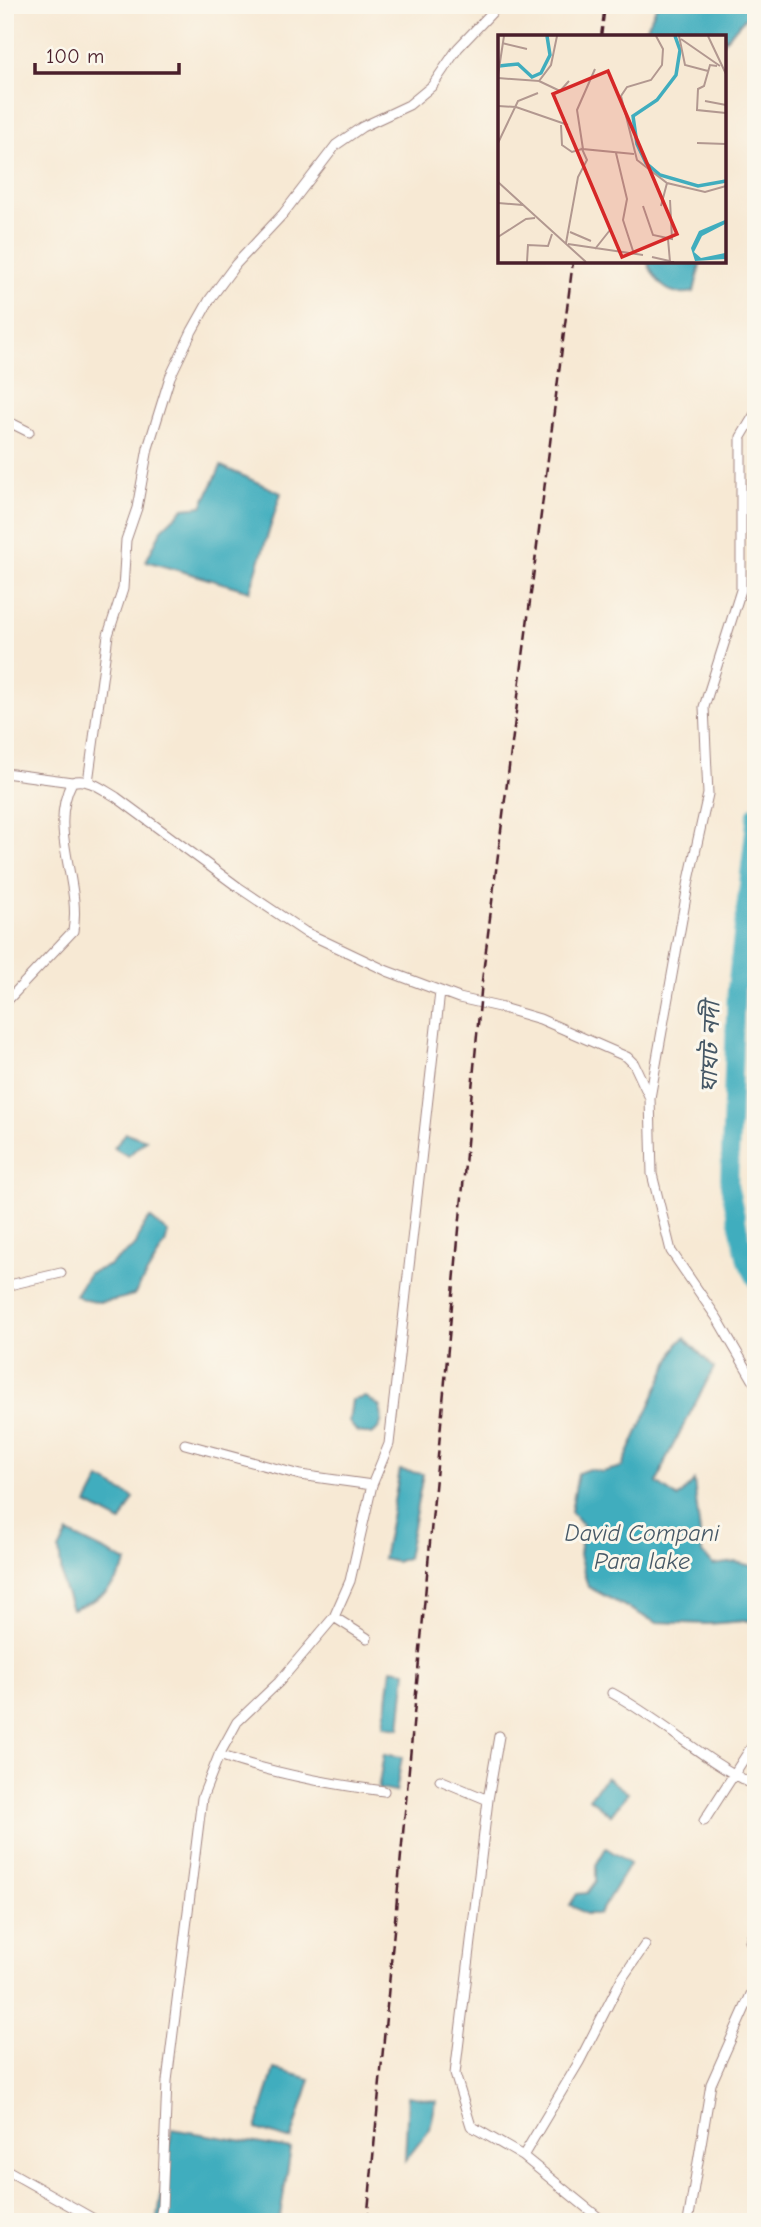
<svg xmlns="http://www.w3.org/2000/svg" width="761" height="2227" viewBox="0 0 761 2227" font-family="'Comic Neue','Noto Sans Bengali',sans-serif">
<rect width="100%" height="100%" fill="#fbf7ec"/>
<filter id="ink" filterUnits="userSpaceOnUse"><feTurbulence type="fractalNoise" baseFrequency=".0143" numOctaves="2"/><feDisplacementMap in="SourceGraphic" scale="14" xChannelSelector="R" yChannelSelector="G"/><feConvolveMatrix kernelMatrix="1 2 1 2 8 2 1 2 1" color-interpolation-filters="sRGB"/></filter>
<filter id="wash" filterUnits="userSpaceOnUse"><feTurbulence type="fractalNoise" baseFrequency=".00686" numOctaves="4" result="noise"/><feDisplacementMap in="SourceGraphic" scale="28" xChannelSelector="R" yChannelSelector="G"/><feGaussianBlur stdDeviation="1.57" result="paint"/><feColorMatrix in="noise" values="0 0 0 0 0 0 0 0 0 0 0 0 0 0 0 0 0 1.4 0 .05"/><feComposite in="paint" operator="in"/></filter>
<g filter="url(#wash)">
<rect width="100%" height="100%" fill="#f7e9d4"/>
<!-- water -->
<path fill="#40adbe" stroke="#456674" stroke-width="2" d="M 657,5 L 756,5 L 756,15 L 745,18 L 724,41 L 724,37 L 645,37 L 645,32 Z
M 647,261 L 701,261 L 694,292 C 668,298 656,283 647,261 Z
M 221,466 L 281,493 L 250,591 L 146,561 L 162,529 L 184,508 L 202,506 Z
M 126,1133 L 146,1140 L 128,1156 L 114,1148 Z
M 150,1218 L 168,1233 L 165,1244 L 134,1295 C 113,1301 94,1307 75,1295 L 89,1273 L 108,1266 L 136,1245 L 141,1230 Z
M 685,1338 L 714,1368 L 666,1459 L 657,1483 L 678,1498 L 694,1481 L 702,1552 L 713,1565 L 736,1562 L 756,1567 L 756,1620 L 708,1624 L 655,1622 L 588,1587 L 579,1555 L 583,1525 L 571,1512 L 578,1473 L 589,1469 L 602,1472 L 622,1467 L 678,1343 Z
M 366,1397 L 380,1407 C 383,1419 383,1426 372,1434 L 357,1432 L 349,1422 L 352,1400 Z
M 400,1470 L 423,1474 L 407,1558 L 396,1562 L 383,1559 Z
M 100,1479 L 134,1498 L 121,1522 L 87,1504 Z
M 68,1533 L 127,1562 C 112,1592 103,1598 72,1609 L 63,1585 L 59,1550 Z
M 391,1669 L 406,1671 L 400,1728 L 384,1726 Z
M 384,1754 L 402,1757 L 396,1792 L 378,1789 Z
M 606,1777 L 628,1793 L 611,1815 L 589,1798 Z
M 606,1848 L 630,1863 L 599,1914 L 586,1914 L 570,1905 L 577,1894 L 587,1893 L 596,1881 L 596,1865 Z
M 274,2069 L 310,2079 L 291,2140 L 256,2129 Z
M 408,2096 L 436,2101 L 430,2129 L 405,2161 Z
M 172,2129 L 291,2149 L 279,2222 L 157,2222 Z"/>
<g fill="none" stroke-linecap="round" stroke-linejoin="round">
<!-- river -->
<path stroke="#40adbe" stroke-width="18" d="M 756,814 L 736,989 L 729,1185 L 746,1260 L 756,1279"/>
</g>
</g>
<g filter="url(#ink)">
<g fill="none" stroke-linecap="round" stroke-linejoin="round">
<!-- minor casing -->
<g stroke="#a08480" stroke-width="11">
<path id="minor" d="M 756,412 L 741,437 L 741,590 L 704,707 L 708,794 L 689,880 L 650,1098 L 652,1174 L 671,1251 L 717,1318 L 756,1385
M 5,420 L 29,432
M 5,773 L 72,782
M 88,782 L 108,635 L 123,589 L 126,540 L 137,508 L 148,448 L 170,377 L 192,331 L 210,299 L 236,264 L 283,214 L 336,145 L 362,127 L 409,105 L 432,86 L 458,48 L 499,5
M 5,1003 L 73,931 C 82,882 47,830 72,782 C 88,777 102,789 116,797 L 238,887 L 305,932 L 387,971 L 459,998 L 499,1007 L 540,1019 L 627,1057 L 634,1064 L 650,1098
M 5,1286 L 61,1273
M 185,1444 L 300,1475 L 372,1485
M 334,1617 L 367,1638
M 612,1693 C 662,1720 704,1761 756,1786
M 499,1736 L 488,1800 L 455,2074 L 471,2126 L 523,2156 L 604,2222
M 219,1755 C 272,1773 328,1784 384,1791
M 440,1780 L 488,1800
M 704,1821 L 756,1740
M 756,1923 L 750,1941 L 756,1951
M 523,2156 L 579,2062 L 621,1980 L 645,1945
M 5,2169 L 99,2222
M 159,2222 L 162,2208 L 167,2081 L 202,1798 L 219,1755 L 237,1722 L 279,1682 L 334,1617 L 350,1581 L 372,1485 L 389,1444 L 440,992
M 688,2222 L 711,2084 L 756,1983"/>
</g>
<!-- minor -->
<use href="#minor" stroke="#fff" stroke-width="9"/>
<!-- rail -->
<path stroke="#4a1f2b" stroke-width="2.5" stroke-dasharray="10 5" stroke-linecap="butt" d="M 601,37 L 605,5
M 367,2222 L 482,981 L 573,261"/>
</g>
</g>
<g text-anchor="middle" dominant-baseline="central" stroke-width="6" stroke-linejoin="round" paint-order="stroke">
<!-- water labels -->
<g font-size="24" font-style="italic" fill="#465866" stroke="#fbf7ec">
<text transform="translate(710 1047) rotate(-88)">ঘাঘট নদী</text>
<text x="642" y="1533">David Compani<tspan x="642" dy="28">Para lake</tspan></text>
</g>
</g>
<!-- overview -->
<g transform="translate(498 35)">
<rect width="228" height="228" fill="#f7e9d4"/>
<path d="M 227,185 L 227,189 L 204,201 L 196,217 L 203,223 L 227,218 L 227,224 L 197,226 L 193,213 L 201,196 Z" fill="#40adbe"/>
<path fill="none" stroke="#40adbe" stroke-width="3.5" d="M 177,1 L 182,15 L 178,40 L 159,65 L 135,81 L 139,109 L 148,128 L 162,140 L 200,151 L 228,146M 1,31 L 20,29 L 34,42 L 43,38 L 52,20 L 49,1"/>
<path fill="none" stroke="#b29890" stroke-width="2" d="M 158,1 L 165,14 L 164,30 L 153,45 L 129,52 L 123,61 L 139,125 L 169,148 L 207,157 L 228,151M 181,1 L 187,30 L 210,36M 210,1 L 228,39M 183,4 L 222,31M 4,8 L 29,14M 219,31 L 212,30 L 206,51 L 200,54 L 199,75 L 228,78M 0,40 L 6,1M 0,43 L 41,46 L 53,30 L 59,1M 41,46 L 62,56 L 71,46M 207,66 L 228,70M 0,71 L 18,72 L 70,90M 63,90 L 64,110 L 74,117 L 84,114M 0,108 L 20,66 L 40,58M 199,108 L 228,109M 85,114 L 79,75 L 97,34M 118,118 L 129,164 L 125,185 L 136,219M 0,147 L 88,227M 0,168 L 25,170M 145,171 L 155,200 L 174,204 L 172,165M 163,171 L 169,148M 72,197 L 93,206M 0,202 L 28,184 L 37,183M 170,204 L 172,227M 68,208 L 80,142 L 89,125 L 84,114 L 136,119M 70,209 L 145,220M 97,214 L 112,195M 154,222 L 176,227M 29,227 L 30,210 L 50,211 L 54,199"/>
<path fill="#d62828" fill-opacity="0.15" stroke="#d62828" stroke-width="3.5" d="M 110,36 L 179,199 L 124,222 L 55,59 Z"/>
<rect width="228" height="228" fill="none" stroke="#4a1f2b" stroke-width="3.5"/>
</g>
<!-- margin -->
<rect width="761" height="2227" fill="none" stroke="#fbf7ec" stroke-width="28"/>
<!-- scale -->
<path d="M35 63v10h144v-10" fill="none" stroke="#4a1f2b" stroke-width="3.5"/>
<text x="46" y="63" font-size="21" fill="#4a1f2b" stroke="#fbf7ec" stroke-width="5" paint-order="stroke">100 m</text>
</svg>
